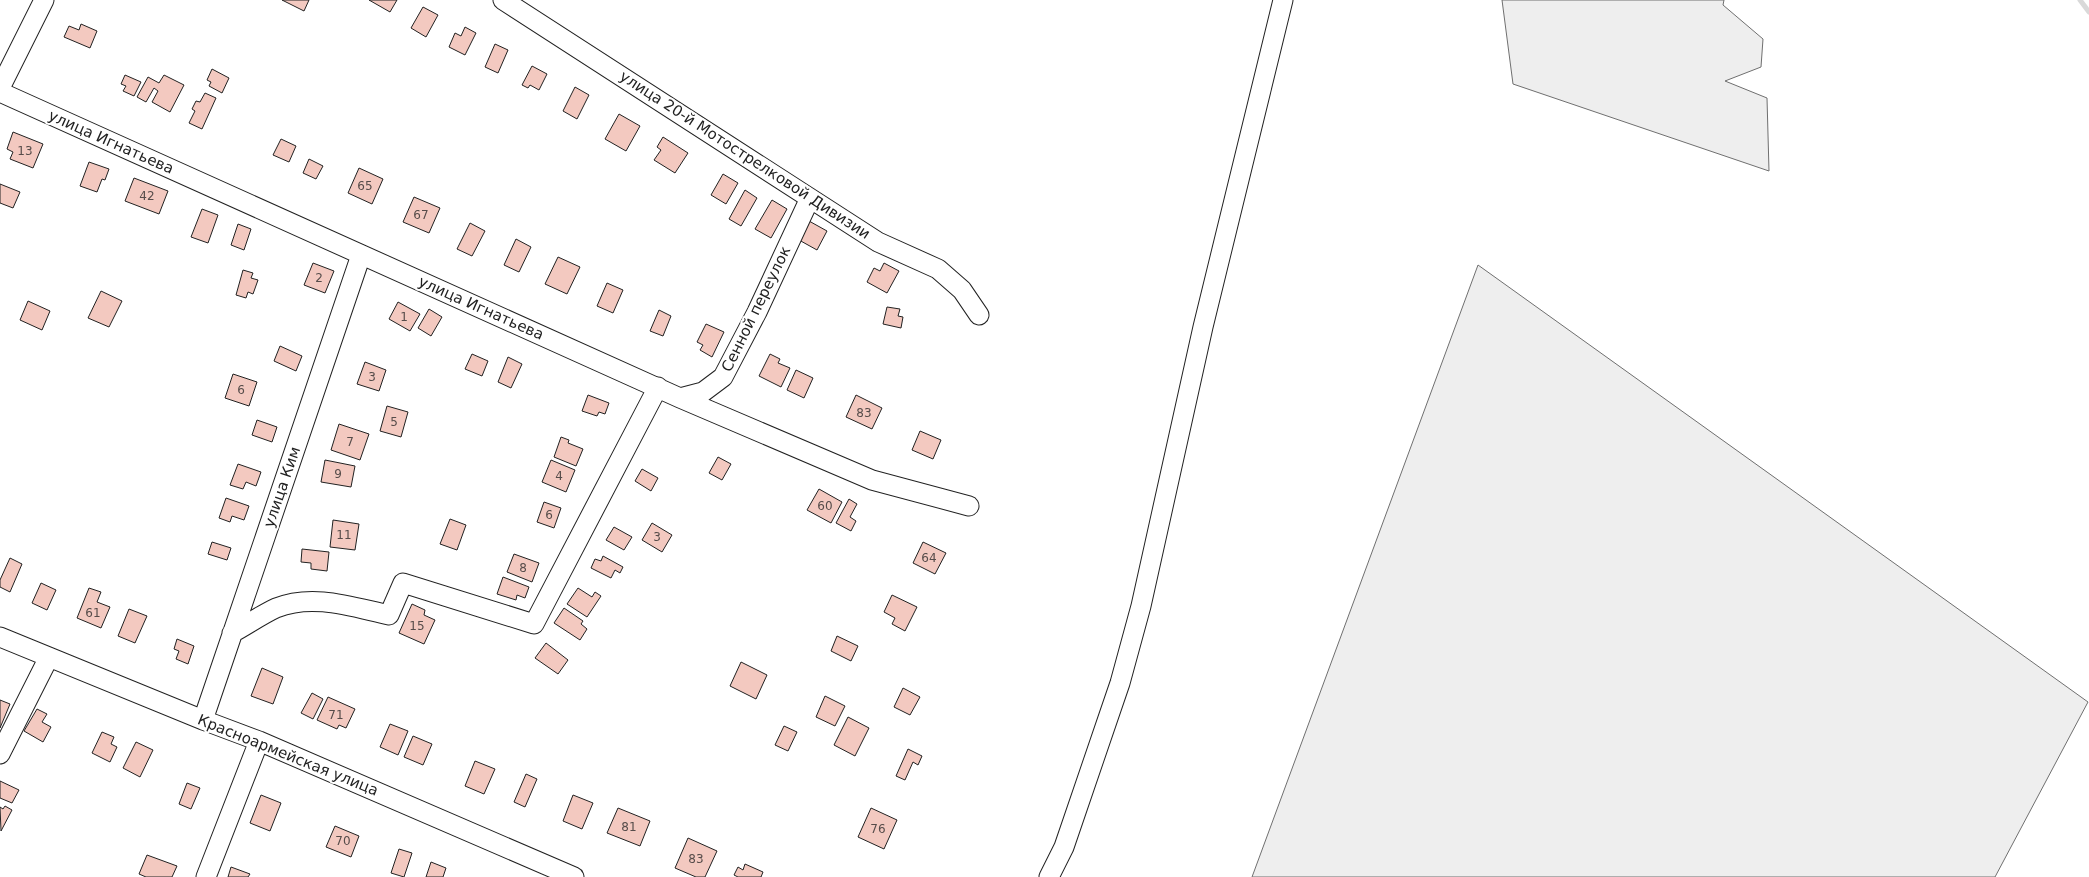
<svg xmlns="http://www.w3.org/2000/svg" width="2089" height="877" viewBox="0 0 2089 877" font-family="'DejaVu Sans',sans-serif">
<rect width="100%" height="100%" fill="#fff"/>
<!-- green -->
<path fill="#eee" stroke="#6f6f6f" d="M 1502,0 L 1724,0 L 1723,5 L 1763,39 L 1761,67 L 1725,81 L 1767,98 L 1769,171 L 1513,84 Z
M 1478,265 L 2088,702 L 1995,877 L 1252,877 Z"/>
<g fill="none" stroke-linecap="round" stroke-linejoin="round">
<!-- stream -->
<path stroke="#d9d9d9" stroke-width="5" d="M 2080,0 L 2089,12"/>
</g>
<!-- building -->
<path fill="#f3c9c0" stroke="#222" d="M 282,0 L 309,0 L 304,11 Z
M 369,0 L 397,0 L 390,12 Z
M 423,7 L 438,15 L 426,37 L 411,28 Z
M 81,24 L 97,31 L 90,48 L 64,37 L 69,26 L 79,30 Z
M 465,27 L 476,33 L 465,55 L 449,47 L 455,33 L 461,36 Z
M 495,44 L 508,50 L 498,73 L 485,67 Z
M 532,66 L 547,74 L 539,90 L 530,85 L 528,88 L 522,85 Z
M 212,69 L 229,78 L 222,93 L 209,86 L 211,82 L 207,80 Z
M 125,75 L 141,82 L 134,96 L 123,91 L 126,86 L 121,84 Z
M 164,75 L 184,85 L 170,112 L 152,102 L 158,91 L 154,88 L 146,102 L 137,97 L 148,77 L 159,83 Z
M 575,87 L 589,95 L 577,119 L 563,111 Z
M 205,93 L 216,98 L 202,129 L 189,123 L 195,111 L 192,109 L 196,101 L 200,102 Z
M 619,114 L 640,126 L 626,151 L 605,139 Z
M 13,132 L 43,144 L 33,168 L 10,159 L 13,152 L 7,149 Z
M 663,137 L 688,153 L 675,173 L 654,160 L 661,150 L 657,147 Z
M 281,139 L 296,146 L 289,162 L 273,155 Z
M 309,159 L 323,166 L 316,179 L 303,173 Z
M 89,162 L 109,169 L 105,180 L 102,179 L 97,192 L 80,186 Z
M 359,168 L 383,179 L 372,204 L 348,193 Z
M 723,174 L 738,183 L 726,204 L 711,195 Z
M 134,178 L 168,191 L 159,214 L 125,201 Z
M 0,184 L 20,192 L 13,208 L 0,203 Z
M 745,190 L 757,198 L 741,226 L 729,219 Z
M 414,197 L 440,208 L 429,233 L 403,222 Z
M 772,200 L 787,209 L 771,238 L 755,229 Z
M 202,209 L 218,215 L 208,243 L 191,237 Z
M 809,221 L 827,231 L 817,250 L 799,240 Z
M 470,223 L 485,231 L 472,256 L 457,249 Z
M 238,224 L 251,229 L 244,250 L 231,245 Z
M 516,239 L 531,247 L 519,272 L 504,265 Z
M 558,257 L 580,267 L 567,294 L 545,284 Z
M 313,263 L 334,271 L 325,293 L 304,285 Z
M 884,263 L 899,271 L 887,293 L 867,282 L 874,268 L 880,271 Z
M 243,270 L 253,273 L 251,278 L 258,280 L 253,294 L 248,292 L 246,298 L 236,295 Z
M 607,283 L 623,290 L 613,313 L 597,306 Z
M 101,291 L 122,301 L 109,327 L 88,318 Z
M 28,301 L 50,311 L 42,330 L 20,320 Z
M 398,302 L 420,314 L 410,331 L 389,319 Z
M 887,307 L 900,309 L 898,316 L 903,317 L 901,328 L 883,324 Z
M 429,309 L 442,317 L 431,336 L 418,328 Z
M 659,310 L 671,316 L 663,336 L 650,331 Z
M 706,324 L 724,332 L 712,357 L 700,350 L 703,345 L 697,342 Z
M 280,346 L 302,356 L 296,371 L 274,361 Z
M 472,354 L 488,361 L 482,376 L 465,369 Z
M 770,354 L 780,359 L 778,363 L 790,368 L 781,387 L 759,376 Z
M 508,357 L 522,364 L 511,388 L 498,382 Z
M 365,362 L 386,370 L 379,391 L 357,384 Z
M 796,370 L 813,378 L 804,398 L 787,390 Z
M 233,374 L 257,382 L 249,406 L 225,398 Z
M 588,395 L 609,403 L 605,414 L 599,412 L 597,416 L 582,411 Z
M 856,395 L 882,408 L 872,429 L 846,417 Z
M 387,406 L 408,412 L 401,437 L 380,431 Z
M 257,420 L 277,427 L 272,442 L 252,435 Z
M 339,424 L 369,434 L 360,460 L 331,450 Z
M 920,431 L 941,440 L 933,459 L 912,450 Z
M 561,437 L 569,440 L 568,443 L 583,449 L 576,466 L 554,457 Z
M 718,457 L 731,464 L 722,480 L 709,473 Z
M 325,460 L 355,466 L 351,487 L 321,482 Z
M 551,460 L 575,470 L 566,492 L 542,482 Z
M 238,464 L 261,472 L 256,486 L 246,482 L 243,489 L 230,485 Z
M 642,469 L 658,478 L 651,491 L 635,481 Z
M 819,489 L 842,502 L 831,523 L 807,510 Z
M 226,498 L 249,506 L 244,520 L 232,516 L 230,522 L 219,518 Z
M 849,499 L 857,504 L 850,517 L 856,521 L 851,531 L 836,523 Z
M 544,502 L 561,508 L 554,528 L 537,522 Z
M 450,519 L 466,525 L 457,550 L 440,544 Z
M 333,520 L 359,524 L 355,550 L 330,547 Z
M 652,523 L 672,535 L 662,552 L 642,540 Z
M 614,527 L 632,537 L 624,550 L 606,540 Z
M 212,542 L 231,548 L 227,560 L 208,554 Z
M 923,542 L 946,553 L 935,574 L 913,563 Z
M 302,549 L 329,552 L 327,571 L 311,569 L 311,563 L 301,562 Z
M 514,554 L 539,563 L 532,582 L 507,572 Z
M 603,556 L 623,567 L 620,573 L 615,570 L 611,578 L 591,568 L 595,559 L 601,561 Z
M 10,558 L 22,564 L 10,592 L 0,587 L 0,580 Z
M 503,577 L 529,587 L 525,598 L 517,595 L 516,600 L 497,594 Z
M 41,583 L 56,590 L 47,610 L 32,603 Z
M 89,588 L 101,592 L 97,602 L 110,607 L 101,628 L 77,618 Z
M 578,588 L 592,597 L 595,592 L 601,596 L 587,617 L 567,604 Z
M 892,595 L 917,607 L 905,631 L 892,624 L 895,618 L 884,612 Z
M 412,604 L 425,610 L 424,615 L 435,620 L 424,644 L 399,633 Z
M 564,608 L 583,621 L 581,624 L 587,629 L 580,640 L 554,623 Z
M 129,609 L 147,616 L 135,643 L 118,636 Z
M 837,636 L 858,646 L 851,661 L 831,651 Z
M 177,639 L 194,646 L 188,664 L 176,659 L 179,651 L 174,649 Z
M 546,643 L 568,660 L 558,674 L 535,658 Z
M 741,662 L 767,675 L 756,699 L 730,686 Z
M 262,668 L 283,677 L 273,704 L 251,696 Z
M 903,688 L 920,697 L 910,715 L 894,707 Z
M 312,693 L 323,699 L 313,719 L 301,713 Z
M 825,696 L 845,706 L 835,726 L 816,717 Z
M 328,697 L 355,709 L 346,728 L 339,725 L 337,729 L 317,720 Z
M 0,700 L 10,704 L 0,728 Z
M 37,709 L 47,714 L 42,722 L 51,727 L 43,742 L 24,731 Z
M 848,717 L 869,728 L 855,756 L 834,745 Z
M 390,724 L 408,731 L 398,755 L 380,747 Z
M 784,726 L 797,732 L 788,751 L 775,745 Z
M 102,732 L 114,737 L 111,744 L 117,747 L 110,762 L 92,753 Z
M 413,736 L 432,744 L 423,765 L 404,757 Z
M 136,742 L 153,750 L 140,777 L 123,768 Z
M 908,749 L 922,756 L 918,765 L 913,762 L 905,780 L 896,776 Z
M 475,761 L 495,769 L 484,794 L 465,786 Z
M 526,774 L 537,779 L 525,807 L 514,802 Z
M 0,781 L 19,790 L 12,803 L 0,798 Z
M 187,783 L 200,788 L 191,809 L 179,804 Z
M 261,795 L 281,803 L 270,831 L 250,823 Z
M 573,795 L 593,803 L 582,829 L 563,821 Z
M 5,806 L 12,810 L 1,831 L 0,807 L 3,809 Z
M 618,808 L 650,821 L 640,846 L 607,833 Z
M 871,808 L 897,820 L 884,849 L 858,837 Z
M 335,826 L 359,836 L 351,857 L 326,847 Z
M 688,838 L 717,851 L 705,877 L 696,877 L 675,868 Z
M 399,849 L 412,853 L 404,877 L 391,873 Z
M 147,855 L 177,866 L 172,877 L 146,877 L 139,874 Z
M 431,862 L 446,868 L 443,877 L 426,877 Z
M 745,864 L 763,872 L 761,877 L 738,877 L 734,875 L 738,867 L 743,870 Z
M 231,867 L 250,874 L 248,877 L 228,877 Z"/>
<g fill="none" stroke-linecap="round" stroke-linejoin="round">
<!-- minor casing -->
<g stroke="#222" stroke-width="21">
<path id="minor" d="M 503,0 L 878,242 L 938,269 L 962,290 L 979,315
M 0,88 L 44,0
M 0,92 L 680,398 L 872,480 L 969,506
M 680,398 L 703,392 L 723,377 L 757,312 L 810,198
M 232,633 C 247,625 261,615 276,608 C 313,593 352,607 389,615 L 403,583 L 534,624 L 658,387
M 0,637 L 203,720 L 259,741 L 574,877
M 203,720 L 361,255
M 0,754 L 49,657
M 206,877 L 259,741
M 1049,877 L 1064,847 L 1120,683 L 1141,606 L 1203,327 L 1283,0"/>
</g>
<!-- minor -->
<use href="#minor" stroke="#fff" stroke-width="19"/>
</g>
<g text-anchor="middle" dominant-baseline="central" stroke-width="4" stroke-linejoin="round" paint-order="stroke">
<!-- number labels -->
<g font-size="12" fill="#564c4a">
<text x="25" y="151">13</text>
<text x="365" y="186">65</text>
<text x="147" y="196">42</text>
<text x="421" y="215">67</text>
<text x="319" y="278">2</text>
<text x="404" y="317">1</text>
<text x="372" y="377">3</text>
<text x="241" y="390">6</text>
<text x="864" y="413">83</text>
<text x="394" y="422">5</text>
<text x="350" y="442">7</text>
<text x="338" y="474">9</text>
<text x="559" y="476">4</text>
<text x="825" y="506">60</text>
<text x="549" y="515">6</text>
<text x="344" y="535">11</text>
<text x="657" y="537">3</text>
<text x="929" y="558">64</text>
<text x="523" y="568">8</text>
<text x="93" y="613">61</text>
<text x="417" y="626">15</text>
<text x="336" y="715">71</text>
<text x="629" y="827">81</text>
<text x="878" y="829">76</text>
<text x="343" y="841">70</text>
<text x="696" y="859">83</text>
</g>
<!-- street labels -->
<g font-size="15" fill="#222" stroke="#fff">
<text transform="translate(111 142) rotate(24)">улица Игнатьева</text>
<text transform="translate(745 155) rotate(33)">улица 20-й Мотострелковой Дивизии</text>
<text transform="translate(481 308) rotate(24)">улица Игнатьева</text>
<text transform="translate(756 309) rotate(-64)">Сенной переулок</text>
<text transform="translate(282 487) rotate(-71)">улица Ким</text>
<text transform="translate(288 755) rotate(22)">Красноармейская улица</text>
</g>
</g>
</svg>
